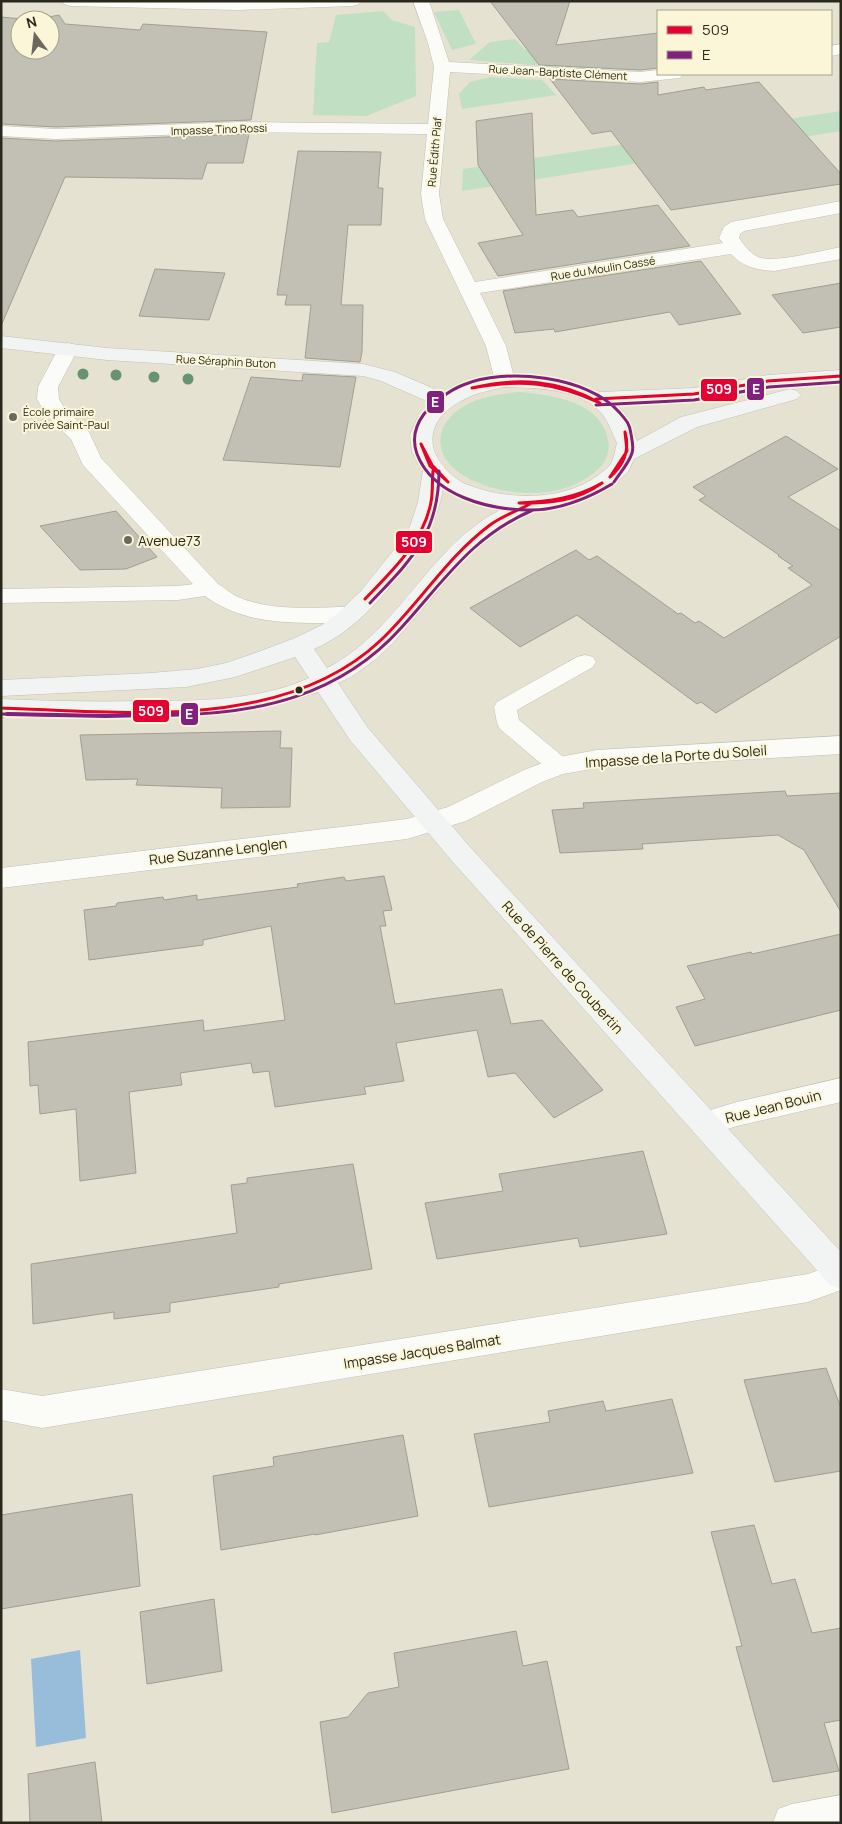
<svg xmlns="http://www.w3.org/2000/svg" width="842" height="1824" viewBox="0 0 842 1824" font-family="Manrope,sans-serif">
<rect width="100%" height="100%" fill="#e5e2d2"/>
<!-- green -->
<path fill="#c1dfc2" d="M 459,10 L 476,44 L 452,50 L 434,12 Z
M 383,11 L 392,20 L 415,27 L 416,96 L 366,116 L 313,115 L 317,43 L 329,42 L 336,15 Z
M 515,39 L 525,50 L 543,48 L 557,67 L 469,60 L 490,42 Z
M 490,77 L 542,80 L 556,95 L 462,109 L 459,94 L 470,82 Z
M 841,111 L 841,131 L 462,191 L 463,169 Z
M 519,392 C 552,395 601,401 608,440 C 610,448 607,459 602,465 C 570,501 507,499 468,478 C 431,459 431,423 468,404 C 484,396 501,394 519,392 Z"/>
<!-- water -->
<path fill="#98bdda" d="M 80,1650 L 86,1738 L 36,1747 L 31,1659 Z"/>
<!-- building -->
<path fill="#c2c0b4" stroke="#a19f92" fill-rule="evenodd" d="M 490,1 L 570,1 L 556,45 L 658,33 L 658,68 L 640,70 L 539,65 Z
M 59,15 L 65,24 L 140,30 L 143,24 L 267,32 L 251,120 L 56,127 L 1,124 L 1,17 L 33,20 ZM 20,20 L 50,20 L 50,50 L 20,50 Z
M 550,79 L 640,84 L 658,82 L 658,95 L 704,87 L 706,90 L 759,82 L 841,174 L 841,184 L 671,210 L 611,131 L 592,134 Z
M 532,113 L 536,215 L 573,210 L 578,217 L 658,205 L 690,246 L 498,276 L 478,243 L 523,235 L 478,165 L 476,121 Z
M 249,134 L 243,163 L 207,163 L 202,179 L 65,177 L 1,326 L 1,138 L 56,141 Z
M 298,151 L 381,152 L 378,188 L 383,188 L 381,225 L 348,225 L 341,305 L 363,305 L 362,352 L 360,362 L 305,358 L 311,305 L 285,305 L 287,295 L 277,295 Z
M 701,261 L 741,314 L 679,325 L 670,312 L 555,332 L 554,329 L 515,333 L 503,291 Z
M 155,269 L 225,273 L 209,320 L 139,316 Z
M 841,283 L 841,327 L 803,333 L 772,295 Z
M 303,374 L 356,377 L 340,467 L 223,460 L 251,377 L 302,381 Z
M 786,436 L 838,469 L 788,497 L 841,531 L 841,636 L 716,713 L 701,702 L 697,704 L 577,615 L 520,647 L 470,608 L 576,550 L 589,560 L 597,556 L 678,614 L 681,613 L 695,623 L 699,621 L 724,638 L 812,585 L 788,568 L 793,566 L 778,556 L 779,555 L 699,500 L 706,496 L 693,487 Z
M 116,511 L 157,557 L 126,569 L 80,570 L 40,526 Z
M 281,731 L 280,748 L 292,748 L 290,807 L 221,808 L 222,788 L 136,785 L 138,779 L 86,780 L 80,735 Z
M 785,791 L 787,796 L 841,793 L 841,912 L 804,850 L 778,835 L 642,844 L 643,849 L 560,853 L 552,810 L 584,808 L 583,803 Z
M 384,876 L 392,910 L 383,911 L 386,926 L 380,926 L 395,1004 L 502,989 L 511,1024 L 542,1020 L 603,1090 L 554,1118 L 515,1073 L 488,1077 L 477,1030 L 396,1043 L 404,1081 L 364,1087 L 366,1094 L 275,1107 L 269,1071 L 253,1073 L 251,1063 L 180,1073 L 182,1085 L 129,1092 L 136,1173 L 80,1181 L 76,1109 L 40,1114 L 38,1085 L 30,1086 L 28,1042 L 203,1020 L 204,1031 L 285,1020 L 271,926 L 203,940 L 203,945 L 89,960 L 84,910 L 116,906 L 117,903 L 163,897 L 164,900 L 197,895 L 197,900 L 298,887 L 297,884 L 344,877 L 346,881 Z
M 841,934 L 841,1010 L 695,1046 L 676,1007 L 705,999 L 687,966 L 751,952 L 752,954 Z
M 643,1151 L 667,1234 L 580,1247 L 578,1238 L 437,1259 L 425,1203 L 503,1191 L 499,1174 Z
M 353,1164 L 372,1269 L 279,1284 L 279,1287 L 170,1303 L 170,1312 L 114,1319 L 114,1312 L 33,1324 L 31,1264 L 237,1233 L 231,1185 L 247,1183 L 247,1178 Z
M 826,1368 L 841,1408 L 841,1471 L 775,1482 L 744,1380 Z
M 672,1399 L 693,1473 L 489,1507 L 474,1434 L 550,1422 L 548,1411 L 603,1401 L 606,1411 Z
M 403,1435 L 418,1516 L 315,1535 L 315,1534 L 221,1550 L 213,1476 L 274,1466 L 273,1457 Z
M 132,1494 L 140,1586 L 1,1609 L 1,1515 Z
M 754,1525 L 772,1584 L 795,1579 L 812,1633 L 841,1628 L 841,1720 L 824,1723 L 839,1771 L 773,1782 L 736,1647 L 742,1646 L 711,1532 Z
M 214,1599 L 222,1671 L 147,1684 L 140,1612 Z
M 516,1631 L 523,1666 L 547,1661 L 569,1769 L 332,1813 L 320,1722 L 348,1717 L 368,1693 L 399,1687 L 394,1653 Z
M 95,1762 L 102,1823 L 30,1823 L 28,1774 Z"/>
<g fill="none" stroke-linecap="round" stroke-linejoin="round">
<!-- lane casing -->
<g stroke="#c3c0b4" stroke-width="1">
<path id="lane" d="M 210,582 L 218,584 L 221,589 L 218,594 L 178,600 L 1,603 L 1,589 L 178,586 Z
M 585,655 L 593,657 L 596,662 L 593,667 L 517,710 L 519,720 L 567,760 L 571,766 L 567,772 L 559,774 L 551,772 L 500,729 L 497,723 L 494,707 L 497,702 L 577,657 Z"/>
</g>
<!-- street casing -->
<g stroke="#c3c0b4" stroke-width="1">
<path id="street" d="M 62,1 L 361,1 L 359,4 L 353,6 L 238,10 L 70,6 L 64,4 Z
M 413,1 L 429,1 L 449,62 L 640,72 L 658,70 L 658,74 L 683,74 L 680,78 L 640,82 L 450,72 L 439,194 L 443,219 L 475,282 L 723,243 L 719,238 L 724,227 L 731,222 L 841,201 L 841,213 L 744,231 L 740,234 L 739,238 C 744,245 750,253 758,257 C 773,264 823,250 841,247 L 841,259 L 774,271 C 757,270 743,267 731,254 L 480,293 L 506,346 L 515,381 L 512,385 L 505,387 L 498,385 L 495,381 L 486,346 L 425,219 L 421,194 L 427,134 L 240,132 L 56,139 L 1,136 L 1,126 L 56,129 L 240,122 L 428,124 L 434,67 L 428,43 Z
M 841,44 L 841,54 L 831,56 L 831,46 Z
M 68,343 L 75,345 L 78,349 L 58,387 L 59,399 L 64,408 L 89,432 L 101,458 L 218,584 C 225,588 231,594 238,597 C 272,612 313,607 350,607 L 358,610 L 362,615 L 358,620 C 346,624 333,623 320,623 C 276,623 238,621 202,594 L 83,465 L 71,439 L 47,416 L 37,399 L 38,387 L 58,349 L 61,345 Z
M 841,736 L 841,754 L 597,768 L 563,774 L 542,782 L 466,821 L 407,839 L 1,888 L 1,868 L 407,819 L 448,807 L 524,770 L 559,757 L 597,750 Z
M 841,1078 L 841,1102 L 737,1126 L 705,1136 L 694,1133 L 690,1124 L 694,1115 L 737,1102 Z
M 841,1262 L 841,1290 L 808,1302 L 42,1428 L 1,1420 L 1,1389 L 42,1396 L 808,1274 Z
M 841,1795 L 841,1823 L 773,1823 L 778,1809 L 792,1804 Z"/>
</g>
<!-- secondary casing -->
<g stroke="#c3c0b4" stroke-width="1">
<path id="secondary" d="M 1,336 L 107,348 L 363,364 L 395,372 L 444,393 L 472,382 L 505,375 L 533,376 L 563,380 L 600,392 L 694,388 L 768,375 L 841,370 L 841,382 L 768,387 L 694,400 L 616,404 L 625,414 L 637,441 L 681,417 L 790,389 L 797,391 L 801,395 L 797,399 L 697,427 L 634,459 L 628,472 L 606,491 L 572,503 L 538,508 L 503,527 L 465,559 L 392,644 L 376,659 L 351,677 L 338,683 L 368,728 L 470,847 L 841,1252 L 841,1289 L 830,1285 L 452,861 L 350,740 L 318,692 C 217,728 107,719 1,717 L 1,699 C 48,701 96,702 143,701 C 198,701 258,701 309,678 L 295,657 L 235,677 L 186,687 L 1,696 L 1,680 L 151,673 L 197,669 L 226,663 L 258,652 L 295,638 L 322,625 L 338,613 L 361,591 L 400,542 L 410,526 L 418,502 L 423,470 L 412,452 L 410,435 L 417,419 L 431,403 L 381,381 L 363,376 L 107,360 L 1,348 ZM 505,387 C 537,388 581,388 603,415 C 609,423 613,435 617,443 C 615,450 614,460 610,465 C 608,468 604,470 601,473 C 568,500 513,501 474,487 C 469,485 464,484 460,481 C 424,457 422,422 461,401 C 475,393 490,390 505,387 ZM 443,489 L 479,504 L 504,508 C 430,543 400,631 327,668 L 314,649 C 350,633 374,607 398,577 C 419,549 437,524 443,489 Z"/>
</g>
<!-- lane -->
<use href="#lane" fill="#fbfbf8" fill-rule="evenodd"/>
<!-- street -->
<use href="#street" fill="#fbfbf8" fill-rule="evenodd"/>
<!-- secondary -->
<use href="#secondary" fill="#f2f3f3" fill-rule="evenodd"/>
<!-- bus-1 casing -->
<g stroke="#faf6d7" stroke-width="6">
<path id="bus-1" d="M 472,388 C 518,377 559,380 600,403
M 472,388 C 521,379 555,382 600,403
M 596,399 L 694,394 L 768,381 L 841,376
M 421,444 L 432,465 L 448,482
M 421,444 L 430,466 L 448,482
M 610,477 L 627,451 L 625,432
M 610,477 C 624,465 630,450 625,432
M 519,503 C 549,502 576,498 602,483
M 519,503 C 549,504 577,501 602,483
M 365,599 C 392,571 424,541 431,502 C 433,492 432,481 433,471
M 1,708 C 124,712 284,732 381,640 C 419,604 447,557 490,525 C 502,516 517,511 530,504"/>
</g>
<!-- bus-2-far1 casing -->
<g stroke="#faf6d7" stroke-width="6">
<path id="bus-2-far1" d="M 596,405 L 694,400 L 769,387 L 841,382
M 612,484 C 587,499 560,510 530,510 C 489,510 433,496 417,454 C 412,440 415,426 424,414 C 433,403 448,391 463,385 C 505,367 588,376 619,412 C 626,420 630,424 631,434 C 632,440 634,448 632,453 C 629,463 620,473 614,482
M 370,603 C 411,560 439,534 439,471
M 1,714 L 55,715
M 170,715 C 258,714 340,696 401,628 C 444,581 472,536 533,510"/>
</g>
<!-- bus-2 casing -->
<g stroke="#faf6d7" stroke-width="8">
<path id="bus-2" d="M 7,714 L 106,716 L 196,714"/>
</g>
<!-- bus-1 -->
<use href="#bus-1" stroke="#e40134" stroke-width="3"/>
<!-- bus-2-far1 -->
<use href="#bus-2-far1" stroke="#80217e" stroke-width="3"/>
<!-- bus-2 -->
<use href="#bus-2" stroke="#80217e" stroke-width="4"/>
</g>
<!-- trees -->
<g fill="#689274">
<circle cx="83" cy="374" r="5.5"/>
<circle cx="116" cy="375" r="5.5"/>
<circle cx="154" cy="377" r="5.5"/>
<circle cx="188" cy="379" r="5.5"/>
</g>
<!-- markers -->
<g fill="#6b695c" stroke="#faf6d7" stroke-width="2">
<circle cx="13" cy="417" r="5"/>
<circle cx="128" cy="540" r="5"/>
</g>
<circle fill="#2a281d" stroke="#faf6d7" stroke-width="2" cx="299" cy="690" r="4.5"/>
<g text-anchor="middle" dominant-baseline="central" stroke-width="4" stroke-linejoin="round" paint-order="stroke">
<!-- far-street labels -->
<g font-size="11" fill="#2a281d" stroke="#faf6d7">
<text transform="translate(558 72) rotate(3)">Rue Jean-Baptiste Clément</text>
<text transform="translate(219 129) rotate(-2)">Impasse Tino Rossi</text>
<text transform="translate(434 152) rotate(-85)">Rue Édith Piaf</text>
<text transform="translate(603 268) rotate(-9)">Rue du Moulin Cassé</text>
<text transform="translate(226 361) rotate(3)">Rue Séraphin Buton</text>
</g>
<!-- far-poi labels -->
<g font-size="11" fill="#2a281d" stroke="#faf6d7" text-anchor="start">
<text x="23" y="411">École primaire<tspan x="23" dy="13">privée Saint-Paul</tspan></text>
</g>
<!-- poi labels -->
<g font-size="14" fill="#2a281d" stroke="#faf6d7" text-anchor="start">
<text x="138" y="540">Avenue73</text>
</g>
<!-- street labels -->
<g font-size="14" fill="#2a281d" stroke="#faf6d7">
<text transform="translate(676 756) rotate(-4)">Impasse de la Porte du Soleil</text>
<text transform="translate(218 851) rotate(-7)">Rue Suzanne Lenglen</text>
<text transform="translate(563 967) rotate(48)">Rue de Pierre de Coubertin</text>
<text transform="translate(773 1106) rotate(-14)">Rue Jean Bouin</text>
<text transform="translate(422 1351) rotate(-9)">Impasse Jacques Balmat</text>
</g>
</g>
<g stroke="#faf6d7" stroke-width="2">
<rect x="746" y="377" width="19" height="24" rx="5" fill="#80217e"/>
<rect x="700" y="378" width="38" height="24" rx="5" fill="#e40134"/>
<rect x="426" y="390" width="19" height="24" rx="5" fill="#80217e"/>
<rect x="395" y="530" width="38" height="24" rx="5" fill="#e40134"/>
<rect x="132" y="699" width="38" height="24" rx="5" fill="#e40134"/>
<rect x="180" y="702" width="19" height="24" rx="5" fill="#80217e"/>
</g>
<g font-size="14" text-anchor="middle" font-weight="bold" fill="#fff">
<text x="756" y="394">E</text>
<text x="719" y="394">509</text>
<text x="435" y="407">E</text>
<text x="414" y="547">509</text>
<text x="151" y="716">509</text>
<text x="189" y="719">E</text>
</g>
<!-- border -->
<rect width="842" height="1824" fill="none" stroke="#2a281d" stroke-width="5"/>
<!-- legend -->
<rect x="657" y="10" width="175" height="65" fill="#faf6d7" stroke="#a7a48d"/>
<rect x="667" y="26" width="25" height="8" fill="#e40134" stroke="#a7a48d"/>
<text x="702" y="35" font-size="15" fill="#2a281d">509</text>
<rect x="667" y="51" width="25" height="8" fill="#80217e" stroke="#a7a48d"/>
<text x="702" y="60" font-size="15" fill="#2a281d">E</text>
<!-- north arrow -->
<g transform="translate(35 35) rotate(345)"><circle r="24" fill="#faf6d7" stroke="#a7a48d"/>
<path d="M0-4L9 19L0 12L-9 19Z" fill="#6b695c"/>
<text y="-8" font-size="14" font-weight="bold" text-anchor="middle" fill="#2a281d">N</text>
</g>
</svg>
